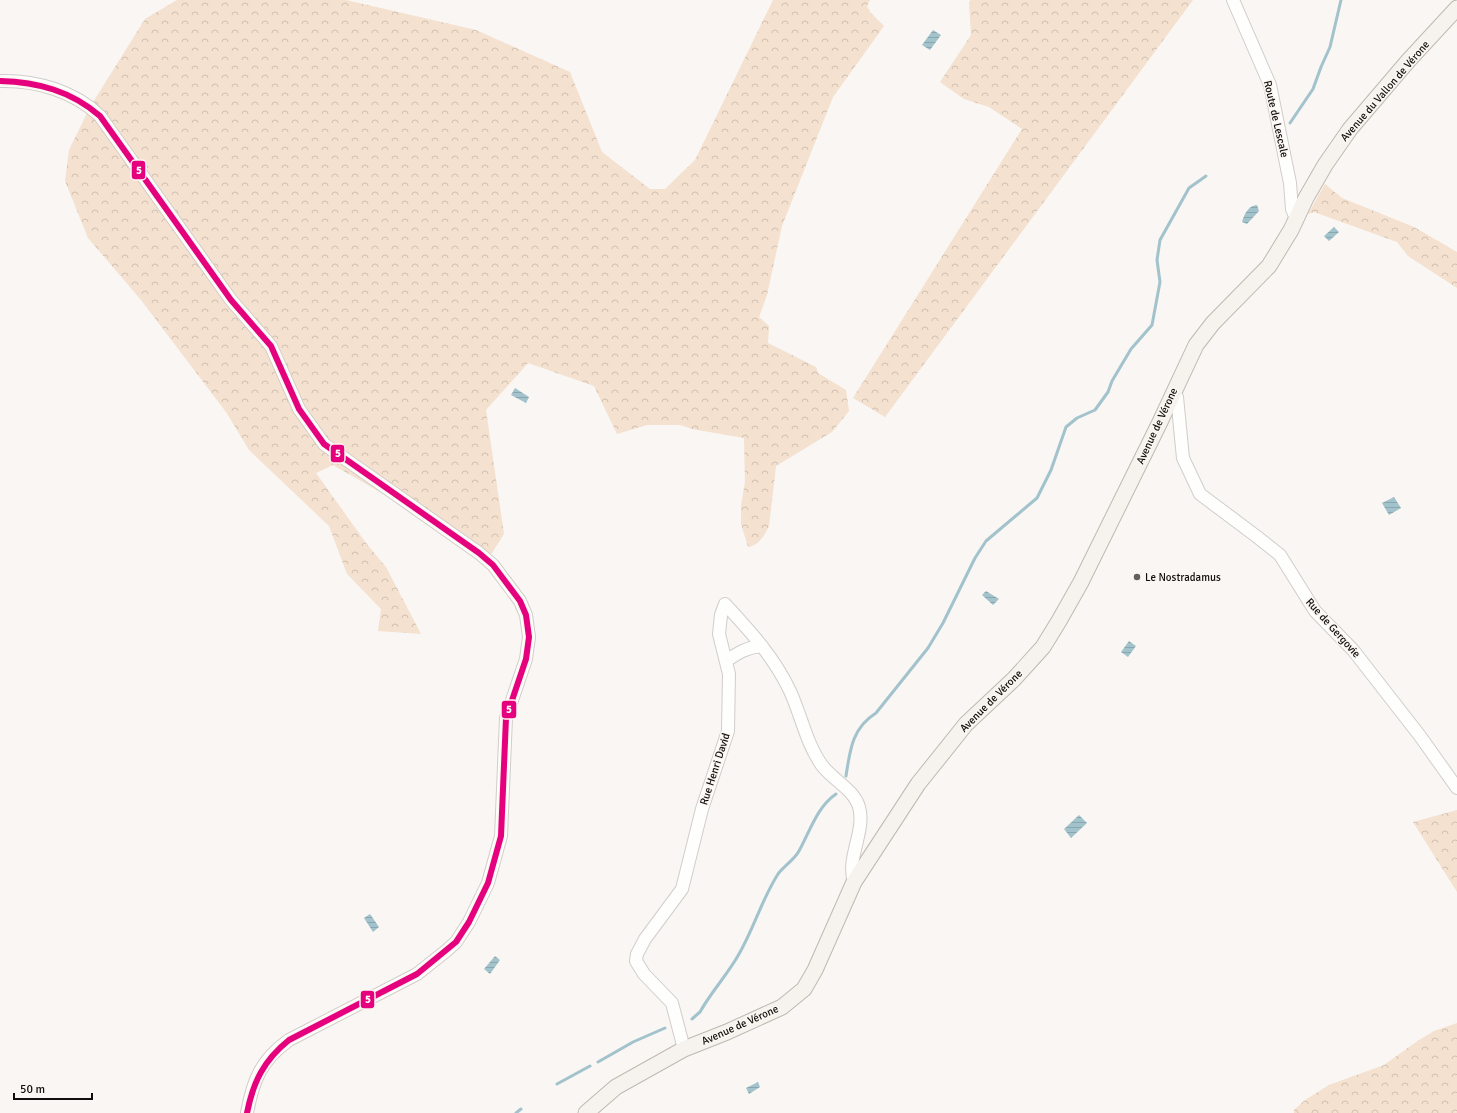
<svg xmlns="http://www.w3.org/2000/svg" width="1457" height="1113" viewBox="0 0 1457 1113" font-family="Signika,sans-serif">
<defs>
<pattern id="forest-crowns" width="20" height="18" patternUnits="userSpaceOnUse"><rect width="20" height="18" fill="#f4e1cf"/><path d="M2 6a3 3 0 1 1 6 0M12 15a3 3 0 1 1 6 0" fill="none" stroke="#d0c0b1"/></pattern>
<pattern id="water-rules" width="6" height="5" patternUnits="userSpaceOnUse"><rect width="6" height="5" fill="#a2c2cc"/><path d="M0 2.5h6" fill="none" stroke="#8aa6ae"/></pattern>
</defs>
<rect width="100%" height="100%" fill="#f9f6f3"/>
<!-- forest -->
<path fill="url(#forest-crowns)" d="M 177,0 L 346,0 L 476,30 L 570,72 L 602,152 L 650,189 L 665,189 L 695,160 L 773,0 L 870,0 L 867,6 L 871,13 L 884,26 L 833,97 L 782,226 L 767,295 L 759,317 L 769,326 L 768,343 L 816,367 L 818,373 L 846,390 L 849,411 L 832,432 L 776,466 L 769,526 C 765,535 758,546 748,547 L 741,524 L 741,505 L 745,482 L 744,438 L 692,429 L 680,425 L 647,425 L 617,434 L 594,386 L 528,363 L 486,410 L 504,534 L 490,556 L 457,531 L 392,499 L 333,465 L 316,473 L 366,543 L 386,567 L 421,634 L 378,631 L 381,609 L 347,574 L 329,526 L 249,450 L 226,412 L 141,300 L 88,238 L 65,181 L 69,150 L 90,107 L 145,19 Z
M 971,0 L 1193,0 L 885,417 L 853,398 L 1022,129 L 989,107 L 964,99 L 940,82 L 971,35 L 969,2 Z
M 1325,184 L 1342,198 L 1414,227 L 1457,252 L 1457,288 L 1408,256 L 1397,242 L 1314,212 L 1308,214 Z
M 1457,810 L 1457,892 L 1413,822 Z
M 1457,1023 L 1457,1113 L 1294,1113 L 1294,1110 L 1305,1100 L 1329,1085 L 1384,1065 L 1419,1040 L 1434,1031 Z"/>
<!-- water -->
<path fill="url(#water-rules)" d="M 933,30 L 941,35 L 930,50 L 922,45 Z
M 1257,205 L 1259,211 L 1247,224 L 1242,222 C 1244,214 1249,205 1257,205 Z
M 1334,227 L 1339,232 L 1329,241 L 1324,236 Z
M 515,388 L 529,397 L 526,403 L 511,395 Z
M 1394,497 L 1401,508 L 1389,515 L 1382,503 Z
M 986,591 L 999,599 L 993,605 L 982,595 Z
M 1129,641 L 1136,646 L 1128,657 L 1121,652 Z
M 1079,815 L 1087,823 L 1071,838 L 1064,829 Z
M 370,914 L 379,927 L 373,932 L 364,918 Z
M 495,956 L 500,960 L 490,974 L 484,969 Z
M 758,1082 L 760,1087 L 749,1094 L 746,1088 Z"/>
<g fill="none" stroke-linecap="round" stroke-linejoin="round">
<!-- stream -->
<path stroke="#a2c2cc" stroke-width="3" d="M 1290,123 L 1313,89 L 1321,67 L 1330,47 L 1341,0
M 846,776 C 850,750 852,728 876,713 L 928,648 L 943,623 L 975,558 L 986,541 L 1037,498 L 1051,470 L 1066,427 L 1077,418 L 1095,410 L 1108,392 L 1112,381 L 1131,349 L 1152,325 L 1160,282 L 1157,260 L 1160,240 L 1189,188 L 1206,176
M 692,1019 L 700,1012 C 711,992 728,974 739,954 C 754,928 762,899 778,874 C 784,866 794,860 799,851 C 810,831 817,807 836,794
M 598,1062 L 633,1042 L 665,1028
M 557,1084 L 590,1066
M 516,1113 L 521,1109"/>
<!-- minor casing -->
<g stroke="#d0cdcb" stroke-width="14">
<path id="minor" d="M 1233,0 L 1270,85 L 1290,183 L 1292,209 L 1294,214 L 1297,217
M 0,81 C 36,80 74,91 100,116 L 231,300 L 271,346 L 299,409 L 324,444 L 479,553 L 493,565 L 520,601 L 526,615 L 529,637 L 526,659 L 506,718 L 501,836 L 488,883 L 469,922 L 456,942 L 446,951 L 417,974 L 289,1040 C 261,1060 253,1080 247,1113
M 1173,392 L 1177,397 L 1183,458 L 1200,494 L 1256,536 L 1280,555 L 1315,611 L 1353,650 L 1420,736 L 1457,788
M 726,661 C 738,653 747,647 762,646
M 684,1049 L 672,1003 L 644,974 L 636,961 L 637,954 L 645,939 L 682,889 L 702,809 L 728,731 L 729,674 L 719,634 L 721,615 L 725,604 C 750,631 774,657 790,691 C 801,715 806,742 821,764 C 831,779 854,789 859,807 C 866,831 846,858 854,882"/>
</g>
<!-- major casing -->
<g stroke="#c1b8b0" stroke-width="17">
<path id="major" d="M 586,1113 L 616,1087 L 684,1049 L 727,1032 L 782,1007 L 804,989 L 815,970 L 854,882 L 918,784 L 966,724 L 1014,679 L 1043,647 L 1059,621 L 1081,582 L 1160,422 L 1196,345 L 1213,323 L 1269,266 L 1291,230 L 1306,198 L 1325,165 L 1350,129 L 1408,61 L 1457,8"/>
</g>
<!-- minor -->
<use href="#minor" stroke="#fefefd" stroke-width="12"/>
<!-- major -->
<use href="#major" stroke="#f6f2ee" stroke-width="15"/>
<!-- bus-1 casing -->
<g stroke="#fbf6f1" stroke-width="9">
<path id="bus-1" d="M 0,81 C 38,82 71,91 100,116 L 231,300 L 271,346 L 299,409 L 324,444 L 479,553 L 493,565 L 520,601 L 526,615 L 529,637 L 526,659 L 506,718 L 501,836 L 488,883 L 469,922 L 456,942 L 417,974 L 289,1040 C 264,1060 253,1082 247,1113"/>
</g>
<!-- bus-1 -->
<use href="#bus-1" stroke="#e5007d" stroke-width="6"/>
</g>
<!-- markers -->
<circle fill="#62605e" stroke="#fbf6f1" stroke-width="1.5" cx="1137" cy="577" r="4"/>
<g text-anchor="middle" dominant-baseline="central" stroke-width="3" stroke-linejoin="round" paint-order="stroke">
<!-- street labels -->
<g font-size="11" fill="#100f0d" stroke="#fbf6f1">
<text transform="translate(1385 91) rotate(-49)">Avenue du Vallon de Vérone</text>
<text transform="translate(1276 119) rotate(77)">Route de Lescale</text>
<text transform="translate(1157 426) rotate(-65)">Avenue de Vérone</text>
<text transform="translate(1333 628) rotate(48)">Rue de Gergovie</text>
<text transform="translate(991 701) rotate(-45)">Avenue de Vérone</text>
<text transform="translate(715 769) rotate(-72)">Rue Henri David</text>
<text transform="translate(740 1025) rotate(-24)">Avenue de Vérone</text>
</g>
<!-- poi labels -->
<g font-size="11" fill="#100f0d" stroke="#fbf6f1" text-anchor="start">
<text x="1145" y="577">Le Nostradamus</text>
</g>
</g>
<g stroke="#fbf6f1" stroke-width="1.5">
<rect x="131" y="160" width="15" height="20" rx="4" fill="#e5007d"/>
<rect x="330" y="444" width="15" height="19" rx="4" fill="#e5007d"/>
<rect x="501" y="700" width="16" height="19" rx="4" fill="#e5007d"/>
<rect x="360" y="990" width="15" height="19" rx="4" fill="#e5007d"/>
</g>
<g font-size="11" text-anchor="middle" font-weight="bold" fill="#fff">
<text x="139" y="174">5</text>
<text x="338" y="457">5</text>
<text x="509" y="713">5</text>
<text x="368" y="1003">5</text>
</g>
<!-- scale -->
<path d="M14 1093v6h78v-6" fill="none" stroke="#100f0d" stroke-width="2"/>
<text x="20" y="1093" font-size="12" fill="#100f0d" stroke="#fbf6f1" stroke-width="3" paint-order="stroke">50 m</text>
</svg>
